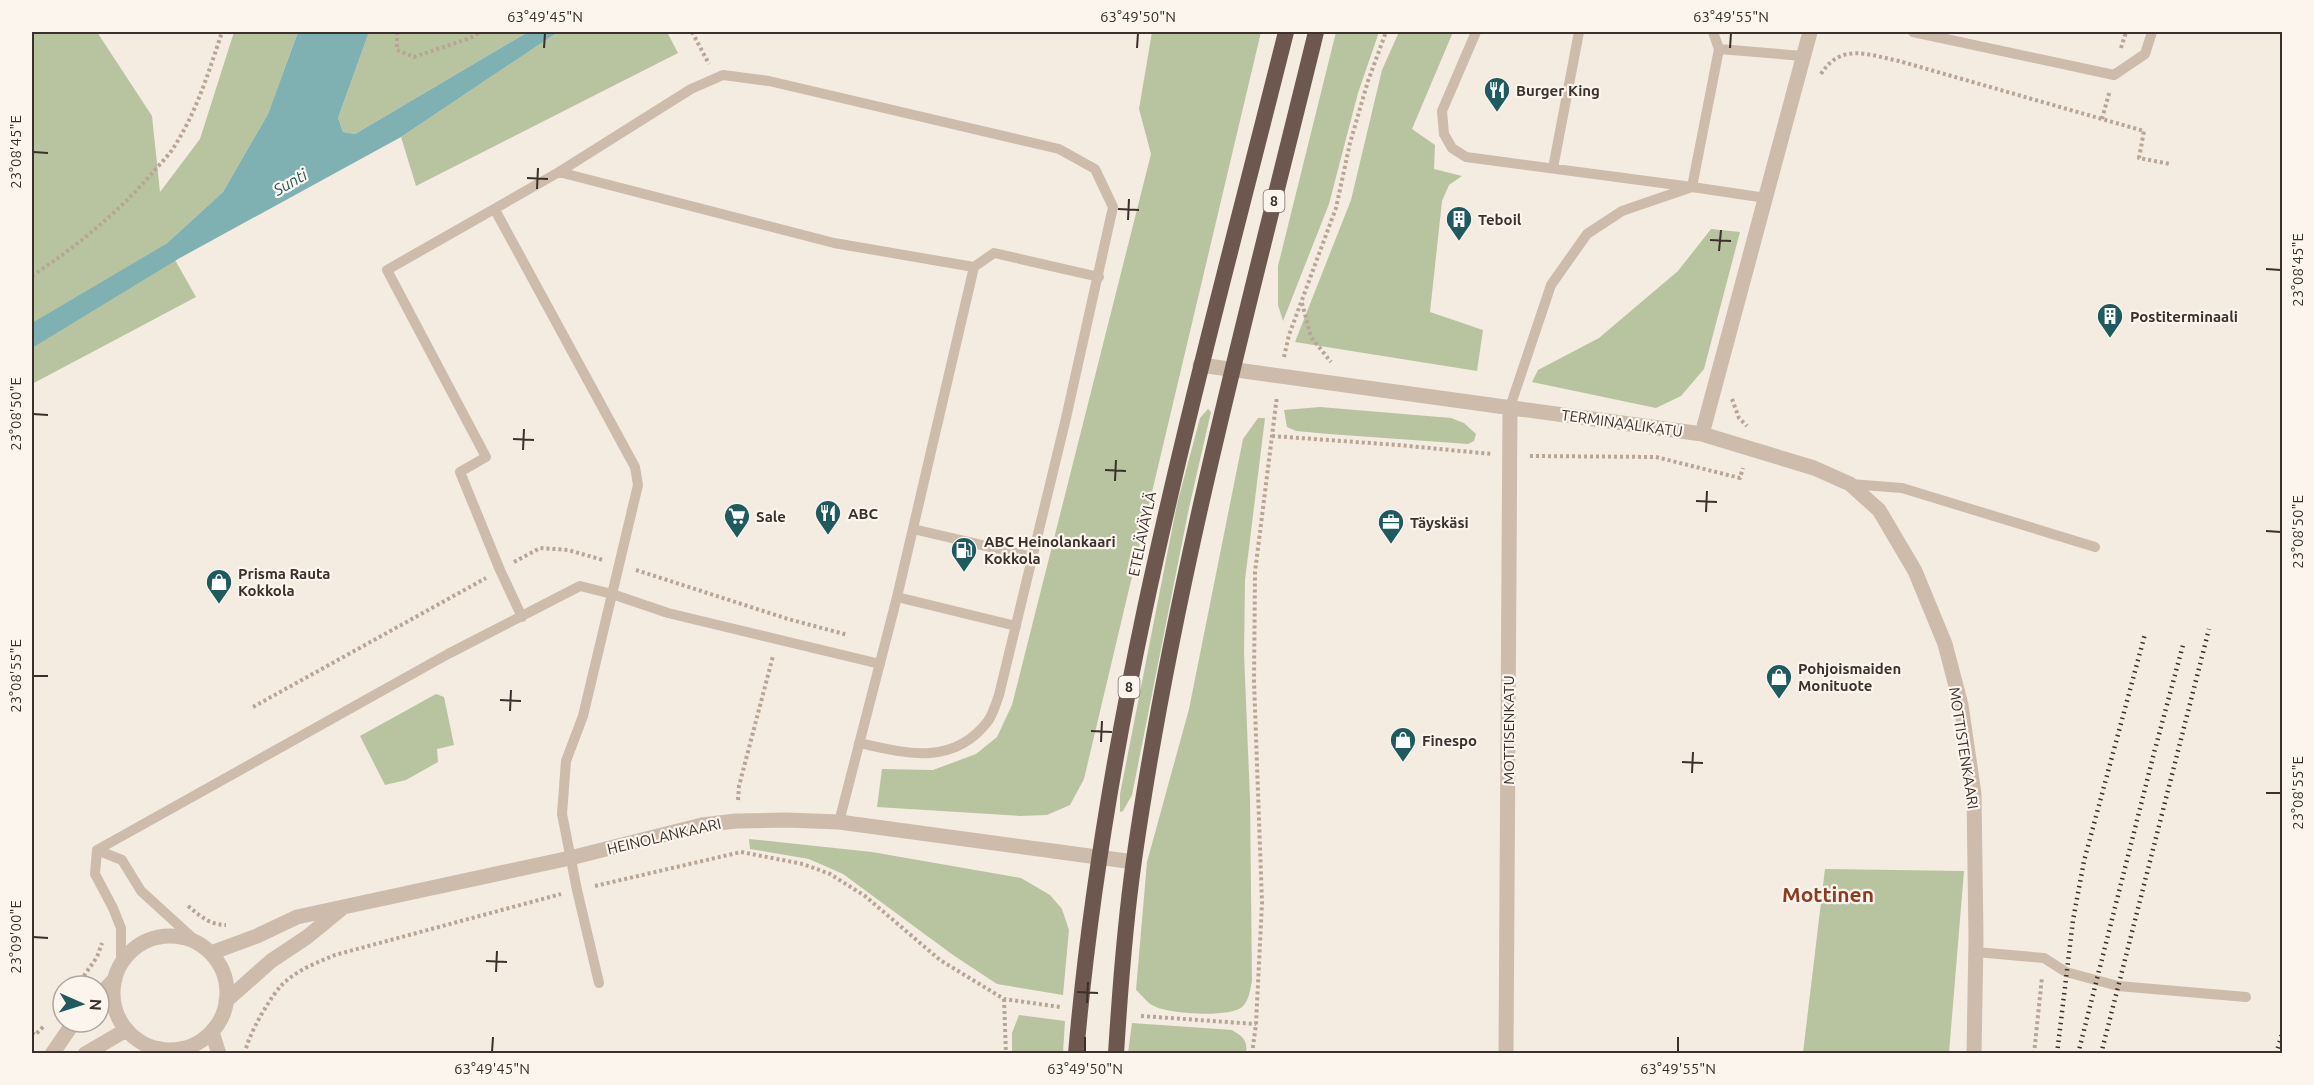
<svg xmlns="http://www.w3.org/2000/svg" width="2314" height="1085" viewBox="0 0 2314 1085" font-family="Ubuntu,sans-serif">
<rect width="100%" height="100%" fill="#f4ebe1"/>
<!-- green -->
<path fill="#b8c4a0" d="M 32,32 L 97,32 L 152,116 L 160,192 L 200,139 L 234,32 L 298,32 L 268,114 L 223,192 L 166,244 L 196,297 L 32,384 Z
M 369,32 L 528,32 L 355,134 L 343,132 L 338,118 Z
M 558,32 L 667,32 L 678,53 L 416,186 L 401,137 Z
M 1152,32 L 1261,32 L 1084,779 L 1070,805 L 1047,815 L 1020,816 L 877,807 L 882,769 L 933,770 L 976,754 L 997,737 L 1012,705 L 1151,154 L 1139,109 Z
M 1336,32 L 1379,32 L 1358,93 L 1329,204 L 1283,321 L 1278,305 L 1278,266 Z
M 1399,32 L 1453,32 L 1412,129 L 1435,145 L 1434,169 L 1462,176 L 1449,185 L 1442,201 L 1430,312 L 1483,330 L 1477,371 L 1295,342 L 1351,200 L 1382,70 Z
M 1711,229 L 1740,232 L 1704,369 L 1681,396 L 1656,408 L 1532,382 L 1538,370 L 1599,338 L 1678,271 Z
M 1320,407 L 1451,418 L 1464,423 L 1476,434 L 1474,441 L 1468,444 L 1329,434 L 1296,431 L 1287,427 L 1284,410 Z
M 1208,409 L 1211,412 L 1189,508 L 1132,795 L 1123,811 L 1120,812 L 1120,794 L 1177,504 L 1200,418 Z
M 1258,418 L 1265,418 L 1245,580 L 1244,653 L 1250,799 L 1252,981 C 1250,990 1249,1001 1242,1007 C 1230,1018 1168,1014 1154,1006 C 1147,1003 1142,995 1136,990 L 1147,862 L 1189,709 L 1243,439 Z
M 436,694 L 444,697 L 454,745 L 437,749 L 438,762 L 406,780 L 385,785 L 360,736 Z
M 749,839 L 872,852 L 1021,878 L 1050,895 L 1062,909 L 1069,930 L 1063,995 L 997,984 L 953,955 L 843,874 L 809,859 L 750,849 Z
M 1825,869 L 1964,871 L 1949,1053 L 1803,1053 Z
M 1019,1015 L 1065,1021 L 1063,1053 L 1012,1053 L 1012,1033 Z
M 1132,1023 L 1232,1030 C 1242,1036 1248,1040 1246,1053 L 1128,1053 Z"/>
<!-- water -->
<path fill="#7fb0b2" d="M 298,32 L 369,32 L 338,118 L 343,132 L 355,134 L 528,32 L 558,32 L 401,137 L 178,259 L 32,348 L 32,323 L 166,244 L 223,192 L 268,114 Z"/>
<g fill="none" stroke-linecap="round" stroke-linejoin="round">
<!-- path -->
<path stroke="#b9a596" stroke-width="4" stroke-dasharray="3 3" stroke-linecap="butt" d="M 397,32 L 397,50 L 414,57 L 470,38 L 480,32
M 692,32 L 709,64
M 2121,48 L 2126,32
M 1821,74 C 1841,42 1869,55 1899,61 L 2144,131 L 2139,158 L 2170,164
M 2102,119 L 2110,90
M 32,276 C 78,245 117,214 154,171 C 161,163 169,155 174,147 C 197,111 209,71 222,32
M 1302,303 L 1311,337 L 1331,362
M 1284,357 L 1289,335 L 1336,208 L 1350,143 L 1368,81 L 1386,32
M 1732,399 L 1739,418 L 1747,426
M 1272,436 L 1398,445 L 1492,454
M 1530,456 L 1656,457 L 1740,478 L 1743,468
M 514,562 L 540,548 L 568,550 L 603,560
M 636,570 L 788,619 L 848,635
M 253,707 L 486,578
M 738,800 L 739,786 L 773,656
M 595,886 L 741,852 L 803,864 L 830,874 L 865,896 L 940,960 L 1004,999 L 1060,1007
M 188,906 C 200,916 210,925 226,925
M 77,986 L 97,957 L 102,943
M 1004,999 L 1006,1054
M 1141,1016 L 1256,1024
M 32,1033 L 35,1035 L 44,1026
M 245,1054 C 246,1038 273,991 286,981 C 300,969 318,962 335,955 L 561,894
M 1252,1054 L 1256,1024 L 1262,903 L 1254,681 L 1255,572 L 1277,396
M 2034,1054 L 2042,977"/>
<!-- service -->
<path stroke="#cdbbac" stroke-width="10" d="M 1476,32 L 1442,111 L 1444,134 L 1452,148 L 1466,157 L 1692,187 L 1719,49 L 1713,32
M 1913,32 L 2114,75 L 2145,54 L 2152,32
M 1719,49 L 1803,56
M 1553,168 L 1579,32
M 559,172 L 834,243 L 974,267 L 994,253 L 1099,277
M 495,210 L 635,467 L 638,485 L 583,716 L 566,761 L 562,814 L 577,890 L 599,983
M 1510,407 L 1551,285 L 1587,234 L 1622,211 L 1692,187 L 1766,198
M 1850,484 L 1902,488 L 2095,547
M 913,529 L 1033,557
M 897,597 L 1016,626
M 522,617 L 500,570 L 460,472 L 486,457 L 387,270 L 559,172 L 691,89 L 723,75 L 769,81 L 1059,149 L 1095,169 L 1113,207 L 1066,418 L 999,695 C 996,703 993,714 988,721 C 954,766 907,754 859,743
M 839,822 L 897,597 L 974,267
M 97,850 L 448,654 L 580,586 L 612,594 L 668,613 L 880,664
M 97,850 L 122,860 L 141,891 L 197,942
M 97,850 L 95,874 L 113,908 L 121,928 L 121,964
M 1976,952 L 2044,958 L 2066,972 L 2118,986 L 2246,997"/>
<!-- minor -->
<path stroke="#cdbbac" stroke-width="15" d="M 1200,365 L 1702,434 L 1810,32
M 1702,434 L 1814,468 L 1850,484 L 1879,510 L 1915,571 L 1945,644 L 1961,705 L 1974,794 L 1976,939 L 1974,1054
M 212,1032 L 219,1054
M 160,1049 L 164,1054
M 1506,1054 L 1510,407"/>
<!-- tertiary -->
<path stroke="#cdbbac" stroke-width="15" d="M113 993a57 57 0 1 1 114 0a57 57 0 1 1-114 0Z
M 211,953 L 257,936 L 297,917 L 570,858 L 702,825 L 736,821 L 787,820 L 839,822 L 1134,862
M 99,996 L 115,979
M 226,1001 L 271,961 L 307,937 L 340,910
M 52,1054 L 74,1022
M 85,1054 L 126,1030"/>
<!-- trunk -->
<path stroke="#6c584f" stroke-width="16" d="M 1076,1054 C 1106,703 1201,371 1286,32
M 1116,1054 C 1120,989 1125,924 1134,860 C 1174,580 1249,306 1316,32"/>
<!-- rail -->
<path stroke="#3b302b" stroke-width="4.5" stroke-dasharray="1.5 4.5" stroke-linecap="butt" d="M 2057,1054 L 2073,920 L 2084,861 L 2145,634
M 2078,1054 L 2154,753 L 2183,645
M 2101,1054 L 2209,629
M 2276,1054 L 2282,1034"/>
</g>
<!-- ticks -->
<path fill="none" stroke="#3b302b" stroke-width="2" d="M 544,48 L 545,33M 1137,48 L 1138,33M 1730,48 L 1731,33M 33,152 L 48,153M 527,178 L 548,179M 537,189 L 538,168M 1118,209 L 1139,210M 1128,220 L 1129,199M 1710,240 L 1731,241M 1719,251 L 1721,230M 2266,269 L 2281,270M 33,414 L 48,415M 513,439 L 534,440M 523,450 L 524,429M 1105,470 L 1126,471M 1115,481 L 1116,460M 1696,501 L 1717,502M 1706,512 L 1707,491M 2266,531 L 2281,532M 33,676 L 48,676M 500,700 L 521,701M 510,711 L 511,690M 1091,731 L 1112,732M 1101,742 L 1102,721M 1682,762 L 1703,763M 1692,773 L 1693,752M 2266,793 L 2281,793M 33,937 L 48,938M 486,961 L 507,962M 496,972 L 497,951M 1077,992 L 1098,993M 1087,1003 L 1088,982M 492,1052 L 493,1037M 1085,1052 L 1085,1037M 1678,1052 L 1678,1037"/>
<!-- icons -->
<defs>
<g id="restaurant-pin" transform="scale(1.35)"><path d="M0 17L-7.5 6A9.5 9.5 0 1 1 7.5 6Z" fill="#1f5a5e" stroke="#fbf5ee"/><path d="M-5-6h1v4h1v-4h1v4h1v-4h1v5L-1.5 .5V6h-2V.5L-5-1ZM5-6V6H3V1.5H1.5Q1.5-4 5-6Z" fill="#fff"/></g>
<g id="building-pin" transform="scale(1.35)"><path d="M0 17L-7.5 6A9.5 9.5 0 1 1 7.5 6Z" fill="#1f5a5e" stroke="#fbf5ee"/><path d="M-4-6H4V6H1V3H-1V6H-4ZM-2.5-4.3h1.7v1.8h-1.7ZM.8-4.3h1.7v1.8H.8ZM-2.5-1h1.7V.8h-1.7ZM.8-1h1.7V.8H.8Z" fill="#fff"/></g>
<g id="supermarket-pin" transform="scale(1.35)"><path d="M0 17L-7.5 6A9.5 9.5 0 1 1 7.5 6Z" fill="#1f5a5e" stroke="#fbf5ee"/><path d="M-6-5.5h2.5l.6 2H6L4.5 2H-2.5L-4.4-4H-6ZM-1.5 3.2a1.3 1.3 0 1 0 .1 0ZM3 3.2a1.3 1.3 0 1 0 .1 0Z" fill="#fff"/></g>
<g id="office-pin" transform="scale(1.35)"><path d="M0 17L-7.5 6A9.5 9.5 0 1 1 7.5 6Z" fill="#1f5a5e" stroke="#fbf5ee"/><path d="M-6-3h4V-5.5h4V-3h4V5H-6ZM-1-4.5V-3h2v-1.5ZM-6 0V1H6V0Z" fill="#fff"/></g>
<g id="fuel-pin" transform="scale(1.35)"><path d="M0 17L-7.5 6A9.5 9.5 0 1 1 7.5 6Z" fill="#1f5a5e" stroke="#fbf5ee"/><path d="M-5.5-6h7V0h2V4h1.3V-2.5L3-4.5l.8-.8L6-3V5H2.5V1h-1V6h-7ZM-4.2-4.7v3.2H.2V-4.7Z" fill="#fff"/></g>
<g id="shop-pin" transform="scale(1.35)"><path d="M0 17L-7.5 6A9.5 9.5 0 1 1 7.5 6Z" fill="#1f5a5e" stroke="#fbf5ee"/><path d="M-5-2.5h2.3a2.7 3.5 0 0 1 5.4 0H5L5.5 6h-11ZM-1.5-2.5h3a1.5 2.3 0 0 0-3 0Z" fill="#fff"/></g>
</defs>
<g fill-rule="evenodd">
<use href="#restaurant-pin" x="1497" y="90"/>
<use href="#building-pin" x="1459" y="219"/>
<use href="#building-pin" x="2110" y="316"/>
<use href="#restaurant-pin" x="828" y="513"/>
<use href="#supermarket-pin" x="737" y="516"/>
<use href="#office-pin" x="1391" y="522"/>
<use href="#fuel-pin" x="964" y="550"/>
<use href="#shop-pin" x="219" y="582"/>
<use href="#shop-pin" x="1779" y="677"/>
<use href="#shop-pin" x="1403" y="740"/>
</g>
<g text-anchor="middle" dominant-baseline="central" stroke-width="4.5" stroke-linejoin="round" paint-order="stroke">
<!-- shield labels -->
<g fill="#fbf5ee" stroke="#756b66" stroke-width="1.5">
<rect x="1263.5" y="190" width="21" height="22" rx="4.5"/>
<rect x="1118.5" y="676" width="21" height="22" rx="4.5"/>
</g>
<g font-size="14" font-weight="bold" fill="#3b302b">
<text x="1274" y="201">8</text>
<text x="1129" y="687">8</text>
</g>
<!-- poi labels -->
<g font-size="15" font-weight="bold" fill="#3b302b" stroke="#fbf5ee" text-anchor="start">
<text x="1516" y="90">Burger King</text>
<text x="1478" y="219">Teboil</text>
<text x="2130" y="316">Postiterminaali</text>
<text x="848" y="513">ABC</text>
<text x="756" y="516">Sale</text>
<text x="1410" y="522">Täyskäsi</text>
<text x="984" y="541">ABC Heinolankaari<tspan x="984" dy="17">Kokkola</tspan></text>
<text x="238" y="573">Prisma Rauta<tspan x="238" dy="17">Kokkola</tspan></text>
<text x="1798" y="668">Pohjoismaiden<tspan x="1798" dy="17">Monituote</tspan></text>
<text x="1422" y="740">Finespo</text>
</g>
<!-- street labels -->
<g font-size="15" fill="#3b302b" stroke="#fbf5ee">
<text transform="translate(1622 423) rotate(8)">TERMINAALIKATU</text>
<text transform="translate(1142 534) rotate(-78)">ETELÄVÄYLÄ</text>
<text transform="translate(1508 730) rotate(-90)">MOTTISENKATU</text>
<text transform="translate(1964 748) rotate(81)">MOTTISTENKAARI</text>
<text transform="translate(664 836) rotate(-13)">HEINOLANKAARI</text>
</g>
<!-- water labels -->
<g font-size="16" font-style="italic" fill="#1f5a5e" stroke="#fbf5ee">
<text transform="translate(290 182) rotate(-30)">Sunti</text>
</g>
<!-- district labels -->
<g font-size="21" font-weight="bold" fill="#8c3b22" stroke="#fbf5ee">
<text x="1828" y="894">Mottinen</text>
</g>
</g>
<!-- border -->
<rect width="2314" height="1085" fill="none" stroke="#fbf5ee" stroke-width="66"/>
<!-- north arrow -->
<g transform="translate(81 1004) rotate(93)"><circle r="28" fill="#fbf5ee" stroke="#aea6a0" stroke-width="1.5"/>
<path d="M0-4.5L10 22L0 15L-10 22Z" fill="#1f5a5e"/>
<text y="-9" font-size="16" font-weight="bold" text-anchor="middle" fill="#3b302b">N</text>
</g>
<rect x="33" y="33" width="2248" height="1019" fill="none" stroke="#3b302b" stroke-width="2"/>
<g font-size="15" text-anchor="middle" fill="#3b302b">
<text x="545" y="22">63°49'45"N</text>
<text x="1138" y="22">63°49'50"N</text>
<text x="1731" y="22">63°49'55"N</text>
<text transform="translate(16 152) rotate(-90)" y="5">23°08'45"E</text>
<text transform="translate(2298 270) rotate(-90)" y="5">23°08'45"E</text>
<text transform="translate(16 414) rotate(-90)" y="5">23°08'50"E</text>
<text transform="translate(2298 532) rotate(-90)" y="5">23°08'50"E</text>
<text transform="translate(16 676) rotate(-90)" y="5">23°08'55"E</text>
<text transform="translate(2298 793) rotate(-90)" y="5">23°08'55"E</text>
<text transform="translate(16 937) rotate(-90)" y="5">23°09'00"E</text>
<text x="492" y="1074">63°49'45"N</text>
<text x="1085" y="1074">63°49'50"N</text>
<text x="1678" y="1074">63°49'55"N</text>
</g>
</svg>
